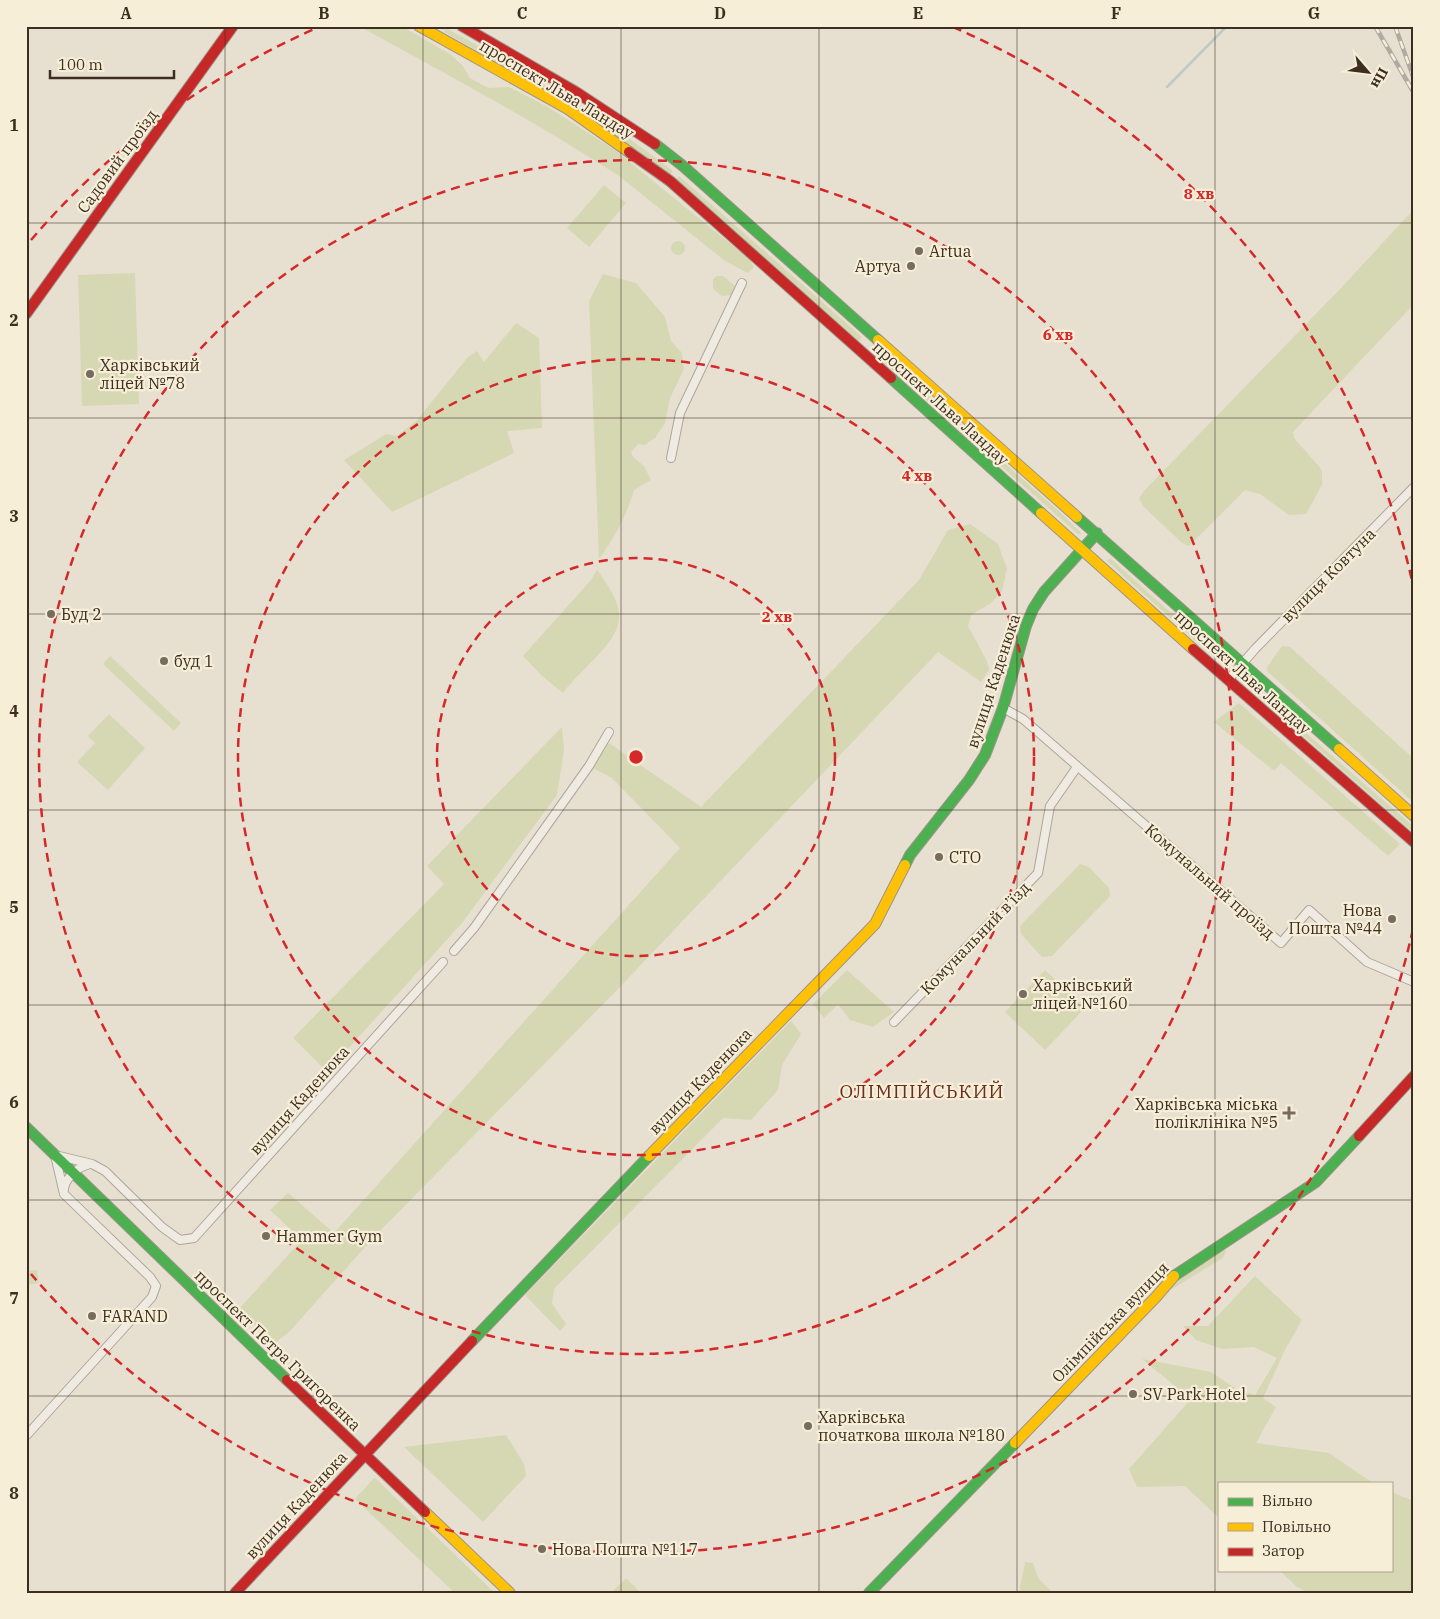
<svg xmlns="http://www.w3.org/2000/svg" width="1440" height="1619" viewBox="0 0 1440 1619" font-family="'IBM Plex Serif',serif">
<rect width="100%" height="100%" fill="#e7e0d1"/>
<!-- green -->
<path fill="#d6d7b3" d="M 359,26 L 401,26 L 450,54 L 463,66 L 470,78 L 488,88 L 509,87 L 546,106 L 615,150 L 749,259 L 754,267 L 748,273 L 725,261 L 619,176 C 535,121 446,74 359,26 Z
M 446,28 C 525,71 602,116 673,171 L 670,175 L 572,105 L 444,32 Z
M 679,176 L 862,337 L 859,341 L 676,179 Z
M 604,185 L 626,203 L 589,247 L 567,228 Z
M 1414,209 L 1414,304 L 1293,432 L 1294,438 L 1322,470 L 1322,485 L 1306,514 L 1289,515 L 1260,494 L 1245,490 L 1189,546 L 1182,543 L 1144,507 L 1139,499 L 1143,492 L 1341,288 Z
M671 248a7 7 0 1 1 14 0a7 7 0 1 1-14 0Z
M 135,273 L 139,404 L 82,406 L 78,275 Z
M 603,274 L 636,283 L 665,317 L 671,341 L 682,353 L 684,369 L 670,398 L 665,423 L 655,438 L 645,445 L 638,444 L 631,452 L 633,457 L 644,466 L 651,480 L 634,490 C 626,517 615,537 599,559 L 589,301 Z
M 717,276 L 723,276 L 734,285 L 735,289 L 731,295 L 722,296 L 713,289 L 713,279 Z
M 516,323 L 539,338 L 542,428 L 507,431 L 514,453 L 392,512 L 344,460 L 386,434 L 397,436 L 417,420 L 468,357 L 477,351 L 484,362 Z
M 882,355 L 1061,513 L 1082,534 L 1078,534 L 879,358 Z
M 970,524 L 998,544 L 1007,569 L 1002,591 L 991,603 L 971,615 L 968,626 L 987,661 L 989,670 L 981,682 L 938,652 L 616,991 L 374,1237 L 290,1331 L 274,1344 L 238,1310 L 302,1240 L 270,1210 L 288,1193 L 334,1233 L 680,848 L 612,778 L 589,766 L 609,743 L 701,807 L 919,580 L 948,530 Z
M 1110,558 L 1219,656 L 1216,659 L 1107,561 Z
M 597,570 C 606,582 621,603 619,619 C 618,643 577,673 563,693 L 542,676 L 523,656 L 591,580 Z
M 1282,646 L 1290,647 L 1414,759 L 1414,803 L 1268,672 L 1267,667 Z
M 110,656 L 181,723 L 174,731 L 103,664 Z
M 1260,693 L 1414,827 L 1414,833 L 1258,696 Z
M 1239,703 L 1400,844 L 1388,856 L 1281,763 L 1274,771 L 1214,722 Z
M 109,714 L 145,748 L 108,790 L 77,762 L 95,743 L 88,736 Z
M 562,727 L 564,750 L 557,795 L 462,923 L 327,1072 L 293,1038 L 444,884 L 427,866 Z
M 1080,864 L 1089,867 L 1109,888 L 1110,896 L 1052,956 L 1042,957 L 1021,934 L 1020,926 Z
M 847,970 L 894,1012 L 873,1027 L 850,1020 L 838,1004 L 824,1018 L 813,1004 Z
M 1045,970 L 1085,1008 L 1045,1050 L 1005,1012 Z
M 791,1021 L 801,1034 L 782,1065 L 778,1090 L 751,1120 L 723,1118 L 554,1289 L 552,1303 L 566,1324 L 560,1331 L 525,1295 Z
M 1223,1249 L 1226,1252 L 1223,1258 L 1172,1289 L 1169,1287 L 1185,1272 Z
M 37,1270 L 39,1283 L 26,1285 L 26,1271 Z
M 1255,1276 L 1302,1320 L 1285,1350 L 1263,1398 L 1276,1407 L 1256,1443 L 1329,1453 L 1373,1483 L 1219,1483 L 1219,1518 L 1185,1486 L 1137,1487 L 1129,1469 L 1191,1399 L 1142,1359 L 1211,1372 L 1238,1390 L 1255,1395 L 1277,1358 L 1254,1347 L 1222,1349 L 1196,1340 L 1183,1326 L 1208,1326 Z
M 506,1435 L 524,1464 L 526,1476 L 483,1522 L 404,1447 Z
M 374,1478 L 375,1478 L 495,1593 L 455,1593 L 355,1499 Z
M 1391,1492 L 1414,1501 L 1414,1593 L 1308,1593 L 1296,1586 L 1279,1570 L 1391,1570 Z
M 1025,1562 L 1033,1563 L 1038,1578 L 1053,1593 L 1019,1593 Z
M 626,1578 L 641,1593 L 611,1593 Z"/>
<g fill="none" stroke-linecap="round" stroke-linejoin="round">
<!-- stream -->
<path stroke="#bcccc2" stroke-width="2.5" d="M 1167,87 L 1227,26"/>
<!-- street casing -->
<g stroke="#ada599" stroke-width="10">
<path id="street" d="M 671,458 L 680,413 L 742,283
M 1228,680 L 1255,649 L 1414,487
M 1003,708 L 1023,719 L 1281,943 L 1309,910 L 1367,962 L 1414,982
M 454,951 L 474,928 L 589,766 L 609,732
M 894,1022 L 1038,873 L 1050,806 L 1077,767
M 64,1194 L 55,1155 L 92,1164 L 105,1171 L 162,1227 L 180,1240 L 194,1238 L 443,962
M 26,1436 L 152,1297 L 156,1286 L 150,1277 L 64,1194 C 62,1180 77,1167 90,1164"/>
</g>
<!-- fast casing -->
<g stroke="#9c958a" stroke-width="12">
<path id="fast" d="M 655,144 L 683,166 L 878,340
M 891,378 L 1041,513
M 1077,517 L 1339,749
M 905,865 L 910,855 L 969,780 L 985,755 L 1003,708 L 1026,626 L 1033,609 L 1044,592 L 1097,533
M 26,1127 L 287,1380
M 1174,1276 L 1316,1182 L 1359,1136
M 472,1341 L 649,1156
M 869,1593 L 1015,1443"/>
</g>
<!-- slow casing -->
<g stroke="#9c958a" stroke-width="12">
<path id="slow" d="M 419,26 L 568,109 L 629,152
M 878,340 L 1077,517
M 1041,513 L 1193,649
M 1339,749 L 1414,816
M 649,1156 L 875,924 L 905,865
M 1015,1443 L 1156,1297 L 1174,1276
M 425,1512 L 510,1593"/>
</g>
<!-- jam casing -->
<g stroke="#9c958a" stroke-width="12">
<path id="jam" d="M 462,26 L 576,92 L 655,144
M 629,152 L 670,181 L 891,378
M 26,314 L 233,26
M 1193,649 L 1414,842
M 1359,1136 L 1414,1076
M 287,1380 L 425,1512
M 235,1593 L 472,1341"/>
</g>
<!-- street -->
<use href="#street" stroke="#efebe3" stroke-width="8"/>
<!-- fast -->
<use href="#fast" stroke="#4caf50" stroke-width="10"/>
<!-- slow -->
<use href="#slow" stroke="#ffc107" stroke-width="10"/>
<!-- jam -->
<use href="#jam" stroke="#c62828" stroke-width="10"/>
<!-- rail casing -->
<g stroke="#afaaa2" stroke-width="4.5">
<path id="rail" d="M 1375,26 L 1414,93
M 1395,26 L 1414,79"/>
</g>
<!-- rail -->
<use href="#rail" stroke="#f7eed8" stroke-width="2.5" stroke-dasharray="8" stroke-linecap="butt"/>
</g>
<!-- grid -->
<path fill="none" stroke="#3d2e20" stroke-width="1" stroke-opacity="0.55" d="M 225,26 L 225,1593M 423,26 L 423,1593M 621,26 L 621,1593M 819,26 L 819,1593M 1017,26 L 1017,1593M 1215,26 L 1215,1593M 26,223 L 1414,223M 26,418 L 1414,418M 26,614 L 1414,614M 26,810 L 1414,810M 26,1005 L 1414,1005M 26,1200 L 1414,1200M 26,1396 L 1414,1396"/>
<!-- distance rings -->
<g fill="none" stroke="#d62828" stroke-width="2.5" stroke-dasharray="9 6">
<circle cx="636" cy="757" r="199"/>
<circle cx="636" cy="757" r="398"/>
<circle cx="636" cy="757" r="597"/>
<path d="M1413 929A796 796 0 0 1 31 1274M31 240A796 796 0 0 1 319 27M953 27A796 796 0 0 1 1413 585"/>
</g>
<!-- markers -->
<g fill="#786c5e" stroke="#f7eed8" stroke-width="2">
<circle cx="919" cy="251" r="5"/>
<circle cx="911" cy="266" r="5"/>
<circle cx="90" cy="374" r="5"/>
<circle cx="51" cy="614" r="5"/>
<circle cx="164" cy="661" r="5"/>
<circle cx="939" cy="857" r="5"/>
<circle cx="1392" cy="919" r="5"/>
<circle cx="1023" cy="994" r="5"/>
<path d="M1286.5 1105.5h5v5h5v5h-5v5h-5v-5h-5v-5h5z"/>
<circle cx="266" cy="1236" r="5"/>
<circle cx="92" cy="1316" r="5"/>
<circle cx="1133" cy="1394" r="5"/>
<circle cx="808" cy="1426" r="5"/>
<circle cx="542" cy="1549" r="5"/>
</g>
<g text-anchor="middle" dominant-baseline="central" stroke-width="4.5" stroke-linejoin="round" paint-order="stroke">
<!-- street labels -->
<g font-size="16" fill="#3d2e20" stroke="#f7eed8">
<text transform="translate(557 89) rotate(31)">проспект Льва Ландау</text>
<text transform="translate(117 161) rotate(-54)">Садовий проїзд</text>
<text transform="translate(941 403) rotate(42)">проспект Льва Ландау</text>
<text transform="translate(1328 575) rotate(-45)">вулиця Ковтуна</text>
<text transform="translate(1243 672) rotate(42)">проспект Льва Ландау</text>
<text transform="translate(993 681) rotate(-72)">вулиця Каденюка</text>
<text transform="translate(1210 881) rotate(41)">Комунальний проїзд</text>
<text transform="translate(975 938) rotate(-46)">Комунальний в’їзд</text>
<text transform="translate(700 1081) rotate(-46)">вулиця Каденюка</text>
<text transform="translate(299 1100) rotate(-48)">вулиця Каденюка</text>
<text transform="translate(1110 1322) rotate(-46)">Олімпійська вулиця</text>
<text transform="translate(278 1350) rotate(44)">проспект Петра Григоренка</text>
<text transform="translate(296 1505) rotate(-47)">вулиця Каденюка</text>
</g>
<!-- poi labels -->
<g font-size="16" fill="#3d2e20" stroke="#f7eed8" text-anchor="start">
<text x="929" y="251">Artua</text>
<text x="901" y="266" text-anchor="end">Артуа</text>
<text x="100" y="365">Харківський<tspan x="100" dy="18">ліцей №78</tspan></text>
<text x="61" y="614">Буд 2</text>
<text x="174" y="661">буд 1</text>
<text x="949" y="857">СТО</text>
<text x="1382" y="910" text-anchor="end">Нова<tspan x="1382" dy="18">Пошта №44</tspan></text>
<text x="1033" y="985">Харківський<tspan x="1033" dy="18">ліцей №160</tspan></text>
<text x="1278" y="1104" text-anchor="end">Харківська міська<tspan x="1278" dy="18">поліклініка №5</tspan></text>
<text x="276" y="1236">Hammer Gym</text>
<text x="102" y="1316">FARAND</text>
<text x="1143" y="1394">SV Park Hotel</text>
<text x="818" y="1417">Харківська<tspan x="818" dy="18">початкова школа №180</tspan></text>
<text x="552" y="1549">Нова Пошта №117</text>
</g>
<!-- quarter labels -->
<g font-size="19" letter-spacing="1" fill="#6b2e1e" stroke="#f7eed8">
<text x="922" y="1091">ОЛІМПІЙСЬКИЙ</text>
</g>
</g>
<circle cx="636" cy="757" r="8" fill="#d62828" stroke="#f7eed8" stroke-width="2.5"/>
<g font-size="15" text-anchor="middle" font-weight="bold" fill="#d62828" stroke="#f7eed8" stroke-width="4.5" stroke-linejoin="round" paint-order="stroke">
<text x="1199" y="199">8 хв</text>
<text x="1058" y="340">6 хв</text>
<text x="917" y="481">4 хв</text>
<text x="777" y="622">2 хв</text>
</g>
<!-- border -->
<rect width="1440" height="1619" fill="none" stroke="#f7eed8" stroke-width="55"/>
<!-- legend -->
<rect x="1218" y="1482" width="175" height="90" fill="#f7eed8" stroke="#ada18e"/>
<rect x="1228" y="1498" width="25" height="8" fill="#4caf50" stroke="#ada18e"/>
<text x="1262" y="1506" font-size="15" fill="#3d2e20">Вільно</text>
<rect x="1228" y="1523" width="25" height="8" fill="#ffc107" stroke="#ada18e"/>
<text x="1262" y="1532" font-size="15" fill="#3d2e20">Повільно</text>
<rect x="1228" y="1548" width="25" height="8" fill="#c62828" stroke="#ada18e"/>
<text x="1262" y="1556" font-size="15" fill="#3d2e20">Затор</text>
<!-- north arrow -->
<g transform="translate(1368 72) rotate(118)" stroke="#f7eed8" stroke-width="4" paint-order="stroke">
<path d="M0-4L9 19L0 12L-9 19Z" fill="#3d2e20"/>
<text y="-8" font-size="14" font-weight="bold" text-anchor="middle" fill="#3d2e20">Пн</text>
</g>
<!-- scale -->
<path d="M50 70v8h124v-8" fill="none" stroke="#3d2e20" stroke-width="2.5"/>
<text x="58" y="70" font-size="15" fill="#3d2e20" stroke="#f7eed8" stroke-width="4" paint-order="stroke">100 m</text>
<rect x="28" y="28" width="1384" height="1564" fill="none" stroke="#3d2e20" stroke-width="2"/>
<g font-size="16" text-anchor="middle" font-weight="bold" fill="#3d2e20">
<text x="126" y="19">A</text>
<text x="324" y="19">B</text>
<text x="522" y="19">C</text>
<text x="720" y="19">D</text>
<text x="918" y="19">E</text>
<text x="1116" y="19">F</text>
<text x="1314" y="19">G</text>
<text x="14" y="131">1</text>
<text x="14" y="326">2</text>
<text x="14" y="522">3</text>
<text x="14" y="717">4</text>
<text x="14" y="913">5</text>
<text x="14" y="1108">6</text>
<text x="14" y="1304">7</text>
<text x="14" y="1499">8</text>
</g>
</svg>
